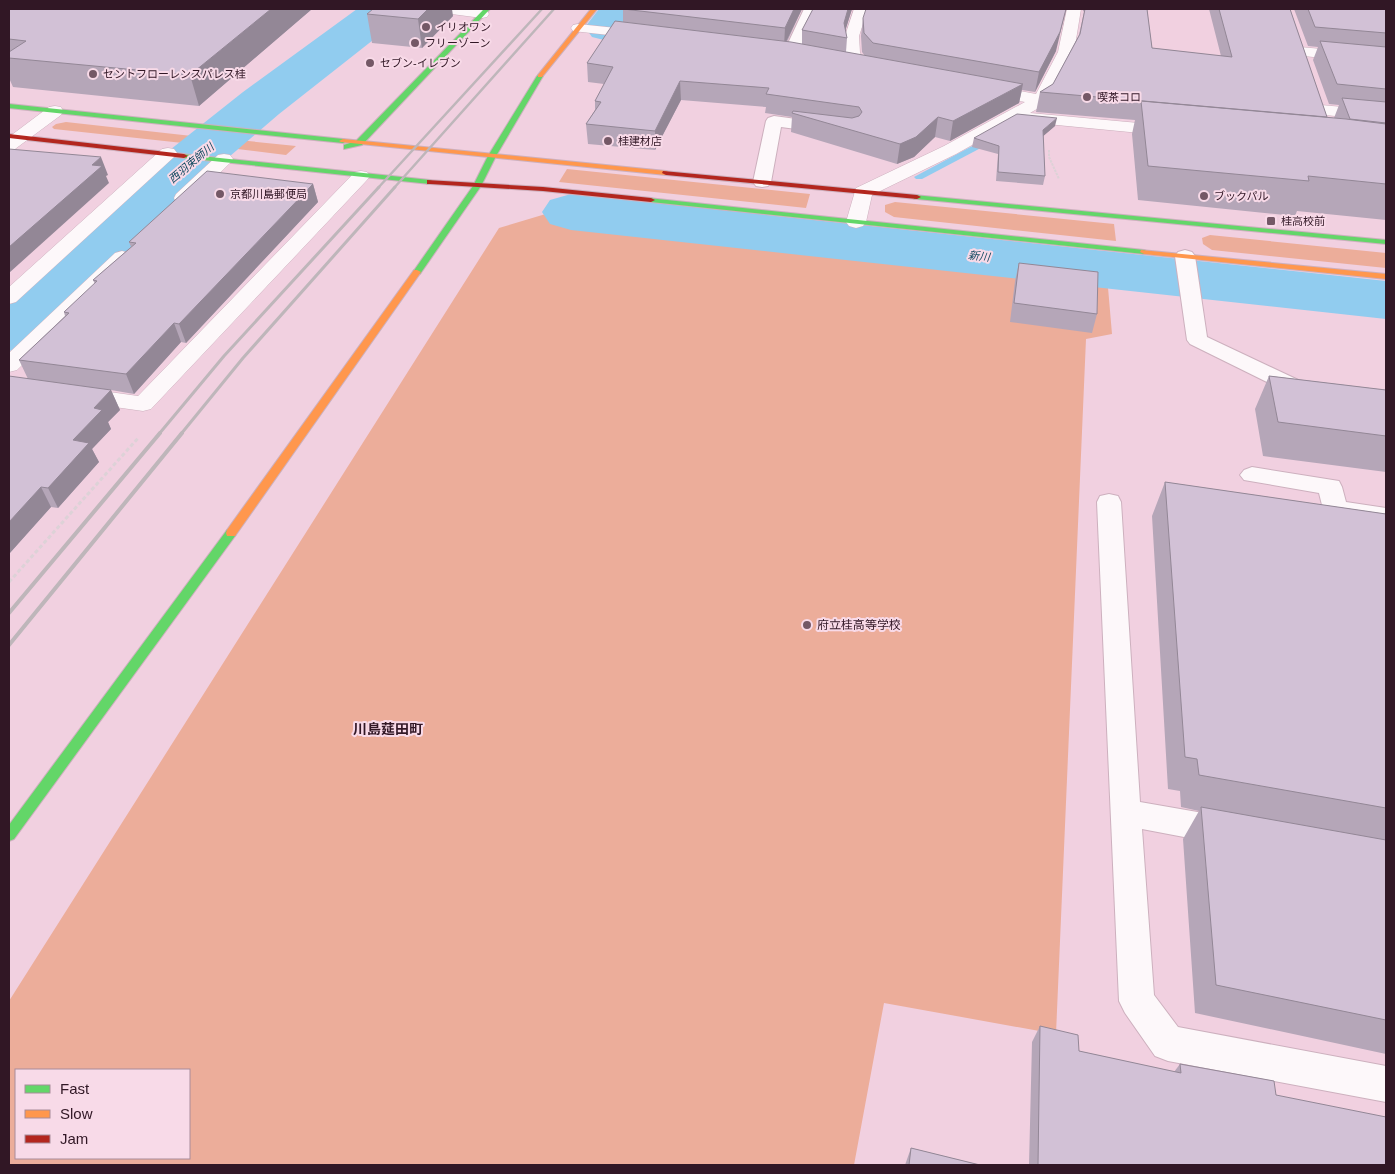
<svg xmlns="http://www.w3.org/2000/svg" width="1395" height="1174" viewBox="0 0 1395 1174" font-family="Helvetica,'Noto Sans JP',sans-serif">
<rect width="100%" height="100%" fill="#f1d0e0"/>
<!-- green -->
<path fill="#ecad9a" fill-rule="evenodd" d="M 66,122 L 201,137 L 192,144 L 54,129 L 52,127 L 56,124 Z
M 238,140 L 296,146 L 286,155 L 229,148 Z
M 567,169 L 810,194 L 806,208 L 559,182 Z
M 895,202 L 1114,224 L 1116,241 L 894,217 L 885,212 L 885,205 Z
M 549,213 L 1107,276 L 1112,334 L 1086,339 L 1056,1034 L 884,1003 L 854,1165 L 9,1165 L 9,1001 L 499,228 ZM 16,1070 L 189,1070 L 189,1158 L 16,1158 Z
M 1210,235 L 1386,253 L 1386,268 L 1212,250 L 1203,244 L 1202,238 Z"/>
<g fill="none" stroke-linecap="round" stroke-linejoin="round">
<!-- stream -->
<path fill="#91ccef" fill-rule="evenodd" d="M 991,136 L 994,137 L 994,141 L 922,179 L 916,179 L 914,177 Z"/>
<!-- river -->
<path fill="#91ccef" fill-rule="evenodd" d="M 357,9 L 407,9 L 401,18 L 279,114 L 201,181 L 33,345 L 9,351 L 9,296 L 161,157 L 243,92 Z
M 599,9 L 644,9 L 624,37 L 608,41 L 592,37 L 585,27 Z
M 571,194 L 1386,281 L 1386,319 L 571,230 L 550,224 L 542,212 L 550,200 Z"/>
<!-- lane casing -->
<g stroke="#cdb0be" stroke-width="2">
<path id="lane" d="M 804,9 L 818,9 L 797,54 L 795,57 L 785,57 L 783,54 Z
M 774,116 L 826,123 L 832,125 L 834,128 L 832,131 L 826,133 L 781,127 L 771,182 L 768,186 L 762,187 L 756,186 L 753,182 L 766,121 L 768,118 Z
M 1185,250 L 1192,252 L 1195,256 L 1207,337 L 1311,386 L 1314,391 L 1311,396 L 1303,398 L 1295,396 L 1190,344 L 1187,340 L 1175,256 L 1178,252 Z
M 1252,467 L 1339,481 L 1342,487 L 1346,502 L 1386,508 L 1386,524 L 1326,515 L 1323,509 L 1319,493 L 1244,480 L 1240,475 L 1244,470 Z
M 1109,494 L 1118,496 L 1121,502 L 1140,802 L 1226,817 L 1237,821 L 1242,831 L 1237,841 L 1226,845 L 1142,829 L 1154,995 L 1178,1027 L 1386,1066 L 1386,1102 L 1168,1061 L 1155,1056 L 1125,1013 L 1119,1001 L 1097,502 L 1100,496 Z"/>
</g>
<!-- street casing -->
<g stroke="#cdb0be" stroke-width="1">
<path id="street" d="M 437,9 L 475,9 L 487,11 L 489,14 L 487,17 L 482,18 L 444,13 L 439,12 Z
M 854,9 L 868,9 L 859,36 L 860,53 L 872,67 L 870,70 C 858,73 851,63 844,54 L 845,36 Z
M 1067,9 L 1081,9 L 1074,52 L 1047,103 L 1030,113 L 1171,126 L 1177,127 L 1180,131 L 1177,135 L 1171,136 L 1015,121 L 956,154 L 872,195 L 866,222 L 863,226 L 856,228 L 849,226 L 846,222 L 856,188 L 944,146 L 1025,102 L 977,92 L 975,89 L 977,86 L 983,84 L 1036,94 L 1058,52 Z
M 578,24 L 645,31 L 650,32 L 652,35 L 650,38 L 645,39 L 573,31 L 571,28 L 573,25 Z
M 1300,47 L 1386,55 L 1386,65 L 1295,55 L 1292,52 L 1295,49 Z
M 1321,105 L 1386,111 L 1386,121 L 1315,114 L 1313,110 L 1315,106 Z
M 55,106 L 61,107 L 63,111 L 61,115 L 15,149 L 9,150 L 9,137 L 49,107 Z
M 168,148 L 174,149 L 177,153 L 174,157 L 16,302 L 9,304 L 9,287 L 162,149 Z
M 224,154 L 230,155 L 233,159 L 230,163 L 190,202 L 183,204 L 176,202 L 174,198 L 176,194 L 218,155 Z
M 361,171 L 367,172 L 370,176 L 367,180 L 151,409 L 143,411 L 9,392 L 9,378 L 138,396 L 355,172 Z
M 122,251 L 129,253 L 132,257 L 129,261 L 17,370 L 9,372 L 9,353 L 115,253 Z"/>
</g>
<!-- fast casing -->
<g stroke="#cdb0be" stroke-width="2">
<path id="fast" d="M 484,9 L 490,9 L 362,145 L 344,149 L 344,145 L 356,141 Z
M 540,74 L 543,76 L 496,156 L 481,186 L 420,274 L 414,274 L 413,272 L 473,186 L 488,156 L 537,76 Z
M 9,104 L 343,139 L 347,141 L 343,143 L 9,108 Z
M 181,154 L 430,180 L 434,182 L 430,184 L 184,158 L 180,156 Z
M 914,195 L 1386,240 L 1386,244 L 917,199 L 914,199 Z
M 648,198 L 1144,250 L 1148,252 L 1144,254 L 651,202 L 647,200 Z
M 231,529 L 236,533 L 235,536 L 14,839 L 9,841 L 9,825 L 227,530 Z"/>
</g>
<!-- slow casing -->
<g stroke="#cdb0be" stroke-width="2">
<path id="slow" d="M 591,9 L 597,9 L 542,77 L 538,77 L 538,75 Z
M 343,139 L 666,171 L 670,173 L 666,175 L 341,142 L 339,141 Z
M 1141,250 L 1386,274 L 1386,279 L 1144,254 L 1140,252 Z
M 414,270 L 417,270 L 421,272 L 235,536 L 227,536 L 226,533 L 227,530 Z"/>
</g>
<!-- jam casing -->
<g stroke="#cdb0be" stroke-width="2">
<path id="jam" d="M 9,134 L 184,154 L 188,156 L 184,158 L 9,138 Z
M 663,171 L 917,195 L 921,197 L 917,199 L 666,175 L 662,173 Z
M 427,180 L 543,187 L 651,198 L 655,200 L 651,202 L 543,191 L 430,184 L 427,184 Z"/>
</g>
<!-- path-far1 -->
<path stroke="#ddd2d7" stroke-width="2" stroke-dasharray="2.5 1" stroke-linecap="butt" d="M 1049,150 L 1049,157 L 1059,179"/>
<!-- path -->
<path stroke="#ddd2d7" stroke-width="3" stroke-dasharray="4 2.5" stroke-linecap="butt" d="M 9,582 L 139,437"/>
<!-- lane -->
<use href="#lane" fill="#fdf8fa" fill-rule="evenodd"/>
<!-- street -->
<use href="#street" fill="#fdf8fa" fill-rule="evenodd"/>
<!-- fast -->
<use href="#fast" fill="#63d668" fill-rule="evenodd"/>
<!-- slow -->
<use href="#slow" fill="#ff974d" fill-rule="evenodd"/>
<!-- jam -->
<use href="#jam" fill="#b3261e" fill-rule="evenodd"/>
<!-- rail-far2 -->
<path stroke="#beb6ba" stroke-width="2.5" d="M 378,188 L 542,9
M 394,188 L 554,9"/>
<!-- rail-far1 -->
<path stroke="#beb6ba" stroke-width="3" d="M 159,434 L 224,356 L 379,187
M 181,434 L 243,358 L 395,187"/>
<!-- rail -->
<path stroke="#beb6ba" stroke-width="4" d="M 9,613 L 160,433
M 9,645 L 182,433"/>
</g>
<!-- wall -->
<path fill="#b5a6b8" d="M 9,9 L 312,9 L 199,106 L 13,87 L 9,78 Z
M 623,9 L 802,9 L 787,42 L 802,44 L 802,30 L 813,9 L 852,9 L 845,31 L 847,38 L 846,52 L 865,56 L 862,52 L 861,36 L 863,18 L 1056,51 L 1035,92 L 1022,90 L 1019,103 L 950,141 L 935,137 L 914,157 L 897,164 L 791,132 L 792,117 L 765,113 L 766,107 L 681,100 L 655,150 L 588,144 L 586,124 L 595,110 L 595,101 L 604,84 L 588,82 L 587,63 L 623,22 Z
M 1082,9 L 1147,9 L 1152,48 L 1221,56 L 1209,9 L 1290,9 L 1327,117 L 1334,118 L 1339,105 L 1329,104 L 1313,60 L 1318,47 L 1308,46 L 1294,9 L 1386,9 L 1386,220 L 1297,211 L 1295,216 L 1138,200 L 1132,134 L 1135,120 L 1036,112 L 1040,92 L 1053,84 L 1079,35 L 1084,12 Z
M 367,14 L 453,16 L 422,48 L 372,43 Z
M 1055,126 L 1043,136 L 1045,176 L 1043,185 L 996,181 L 998,154 L 972,147 L 974,138 Z
M 313,184 L 318,202 L 186,343 L 181,342 L 134,394 L 111,390 L 120,410 L 108,422 L 111,429 L 92,449 L 99,462 L 58,508 L 51,507 L 9,554 L 28,379 L 19,360 L 65,316 L 64,312 L 95,284 L 93,280 L 131,247 L 129,242 Z
M 1019,263 L 1097,314 L 1092,333 L 1010,322 L 1015,281 Z
M 1269,376 L 1386,390 L 1386,472 L 1263,456 L 1255,409 Z
M 1165,482 L 1386,514 L 1386,1054 L 1195,1013 L 1183,839 L 1199,811 L 1181,807 L 1180,791 L 1168,789 L 1152,516 Z
M 1040,1026 L 1079,1051 L 1174,1072 L 1180,1064 L 1276,1095 L 1386,1165 L 1029,1165 L 1032,1042 Z
M 911,1148 L 980,1165 L 905,1165 Z"/>
<!-- shaded-wall -->
<path fill="#938796" d="M 271,9 L 312,9 L 199,106 L 190,75 Z
M 428,9 L 452,9 L 453,16 L 422,48 L 418,19 Z
M 794,9 L 802,9 L 784,46 L 785,28 Z
M 848,9 L 852,9 L 843,38 L 844,23 Z
M 1066,9 L 1056,51 L 1035,92 L 1039,72 Z
M 680,81 L 681,100 L 655,150 L 655,131 Z
M 1023,84 L 1019,103 L 950,141 L 953,121 Z
M 938,117 L 935,137 L 914,157 L 897,164 L 900,144 Z
M 1057,118 L 1055,126 L 1041,138 L 1043,130 Z
M 101,157 L 108,175 L 106,176 L 109,183 L 9,273 L 9,247 L 92,165 Z
M 313,184 L 318,202 L 186,343 L 179,324 Z
M 174,323 L 181,342 L 134,394 L 126,374 Z
M 111,390 L 120,410 L 108,422 L 111,429 L 92,449 L 99,462 L 58,508 L 48,488 L 73,440 L 94,408 Z
M 41,487 L 51,507 L 9,554 L 9,522 Z"/>
<!-- building -->
<path fill="#d2c1d6" stroke="#938796" d="M 9,9 L 271,9 L 190,75 L 9,58 L 9,52 L 26,41 L 9,39 Z
M 373,9 L 428,9 L 418,19 L 367,14 Z
M 623,9 L 794,9 L 785,28 Z
M 813,9 L 848,9 L 844,23 L 847,38 L 802,30 Z
M 866,9 L 1066,9 L 1060,32 L 1039,72 L 873,43 L 864,33 L 863,18 Z
M 1085,9 L 1147,9 L 1152,48 L 1232,57 L 1219,9 L 1290,9 L 1327,117 L 1040,92 L 1053,84 L 1080,34 Z
M 1308,9 L 1386,9 L 1386,33 L 1315,27 Z
M 615,21 L 791,42 L 1023,84 L 953,121 L 938,117 L 916,137 L 900,144 L 792,113 L 793,111 L 852,118 L 859,116 L 862,112 L 859,107 L 766,94 L 769,88 L 680,81 L 655,131 L 586,124 L 601,102 L 595,101 L 613,67 L 587,63 Z
M 1320,41 L 1386,47 L 1386,89 L 1337,84 Z
M 1342,98 L 1386,102 L 1386,123 L 1350,119 Z
M 1141,101 L 1346,119 L 1386,124 L 1386,184 L 1308,176 L 1309,181 L 1148,166 Z
M 1017,114 L 1057,118 L 1043,130 L 1045,176 L 998,172 L 999,146 L 974,138 Z
M 9,149 L 101,157 L 92,165 L 102,166 L 9,247 Z
M 207,171 L 313,184 L 179,324 L 174,323 L 126,374 L 19,360 L 69,313 L 64,312 L 97,281 L 93,280 L 136,243 L 129,242 Z
M 1019,263 L 1098,272 L 1097,314 L 1014,303 Z
M 9,376 L 111,390 L 94,408 L 102,410 L 73,440 L 89,443 L 48,488 L 41,487 L 9,522 Z
M 1269,376 L 1386,390 L 1386,436 L 1278,422 Z
M 1165,482 L 1386,514 L 1386,808 L 1199,775 L 1197,759 L 1185,757 Z
M 1201,807 L 1386,840 L 1386,1020 L 1216,985 Z
M 1040,1026 L 1078,1035 L 1079,1051 L 1181,1073 L 1180,1064 L 1274,1081 L 1276,1095 L 1386,1117 L 1386,1165 L 1038,1165 Z
M 911,1148 L 980,1165 L 909,1165 Z"/>
<!-- markers -->
<g fill="#745866" stroke="#f8dae8" stroke-width="2">
<circle cx="426" cy="27" r="5"/>
<circle cx="415" cy="43" r="5"/>
<circle cx="370" cy="63" r="5"/>
<circle cx="93" cy="74" r="5"/>
<circle cx="1087" cy="97" r="5"/>
<circle cx="608" cy="141" r="5"/>
<circle cx="220" cy="194" r="5"/>
<circle cx="1204" cy="196" r="5"/>
<rect x="1266" y="216" width="10" height="10" rx="2.5"/>
<circle cx="807" cy="625" r="5"/>
</g>
<g text-anchor="middle" dominant-baseline="central" stroke-width="4" stroke-linejoin="round" paint-order="stroke">
<!-- far-poi labels -->
<g font-size="11" fill="#311725" stroke="#f8dae8" text-anchor="start">
<text x="436" y="27">イリオワン</text>
<text x="425" y="43">フリーゾーン</text>
<text x="380" y="63">セブン-イレブン</text>
<text x="103" y="74">セントフローレンスパレス桂</text>
<text x="1097" y="97">喫茶コロ</text>
<text x="618" y="141">桂建材店</text>
<text x="230" y="194">京都川島郵便局</text>
<text x="1214" y="196">ブックパル</text>
<text x="1281" y="221">桂高校前</text>
</g>
<!-- far-water labels -->
<g font-size="11" font-style="italic" fill="#134b61" stroke="#f8dae8">
<text transform="translate(191 163) rotate(-40)">西羽束師川</text>
<text transform="translate(979 256) rotate(6)">新川</text>
</g>
<!-- poi labels -->
<g font-size="12" fill="#311725" stroke="#f8dae8" text-anchor="start">
<text x="817" y="625">府立桂高等学校</text>
</g>
<!-- neighbourhood labels -->
<g font-size="14" font-weight="bold" fill="#311725" stroke="#f8dae8">
<text x="388" y="729">川島莚田町</text>
</g>
</g>
<!-- border -->
<rect width="1395" height="1174" fill="none" stroke="#311725" stroke-width="20"/>
<!-- legend -->
<rect x="15" y="1069" width="175" height="90" fill="#f8dae8" stroke="#a88c9a"/>
<rect x="25" y="1085" width="25" height="8" fill="#63d668" stroke="#a88c9a"/>
<text x="60" y="1094" font-size="15" fill="#311725">Fast</text>
<rect x="25" y="1110" width="25" height="8" fill="#ff974d" stroke="#a88c9a"/>
<text x="60" y="1119" font-size="15" fill="#311725">Slow</text>
<rect x="25" y="1135" width="25" height="8" fill="#b3261e" stroke="#a88c9a"/>
<text x="60" y="1144" font-size="15" fill="#311725">Jam</text>
</svg>
